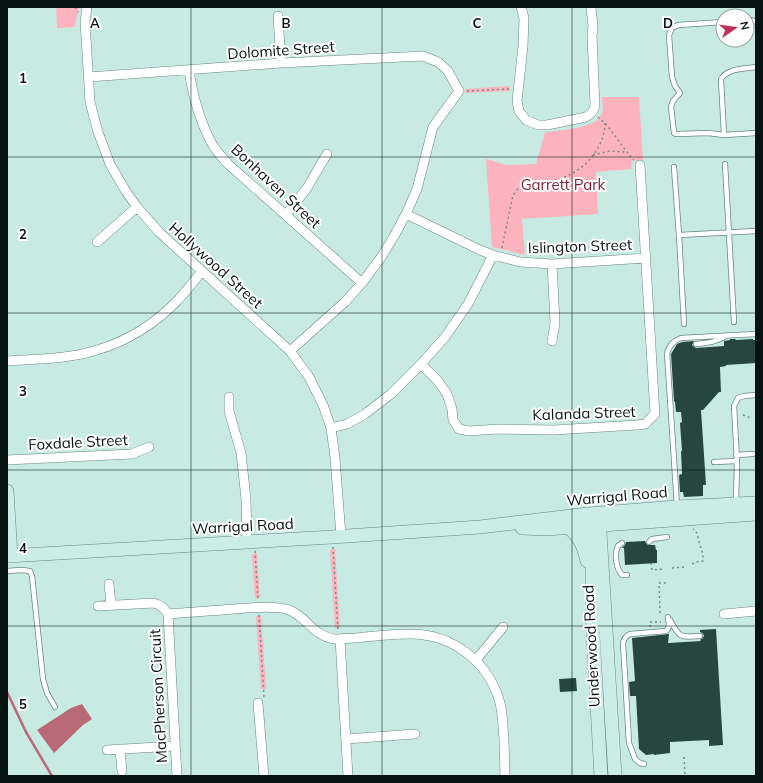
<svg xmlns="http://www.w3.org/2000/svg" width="763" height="783" viewBox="0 0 763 783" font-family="Mulish,sans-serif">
<rect width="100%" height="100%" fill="#c7ebe2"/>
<!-- green -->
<path fill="#fdb3bd" d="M 56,7 L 79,7 L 75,27 L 57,28 Z
M 510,86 L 510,91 L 465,93 L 465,89 Z
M 602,97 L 639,97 L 643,160 L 631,161 L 632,169 L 596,172 L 598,214 L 522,219 L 525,255 L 492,247 L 486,159 L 507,165 L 536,164 L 545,132 C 557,131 585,128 594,122 C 598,120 601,116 602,112 C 604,108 602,102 602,97 Z
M 335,549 L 340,628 L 335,628 L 330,550 Z
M 257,553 L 260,598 L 255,599 L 252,554 Z
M 256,616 L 261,616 L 266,689 L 261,689 Z"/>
<!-- water -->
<path fill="#ba6976" d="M 82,704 L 92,719 L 83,725 L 54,753 L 37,730 L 71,708 Z"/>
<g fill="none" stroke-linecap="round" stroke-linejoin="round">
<!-- stream -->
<path stroke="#ba6976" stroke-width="2.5" d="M 7,692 L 26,732 L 52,776"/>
</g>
<!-- building -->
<path fill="#274640" d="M 730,339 L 735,339 L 736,340 L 753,339 L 753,340 L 756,340 L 756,363 L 726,365 L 726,366 L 720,367 L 721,392 L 719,392 L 703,410 L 701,410 L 706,485 L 703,485 L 703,496 L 684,497 L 683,492 L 680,492 L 679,475 L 682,474 L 681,451 L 682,451 L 680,423 L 682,422 L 681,412 L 676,412 L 675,402 L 674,401 L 671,354 L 677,344 L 682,342 L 694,341 L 692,345 L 693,346 L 696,348 L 724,346 L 724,341 L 730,340 Z
M 645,541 L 646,543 L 648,545 L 655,545 L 656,550 L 657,550 L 657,563 L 625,565 L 624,548 L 622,548 L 625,545 L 626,542 Z
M 716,629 L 723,745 L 709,746 L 709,740 L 670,742 L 670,753 L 654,755 L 654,754 L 646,755 L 639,749 L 636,696 L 630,696 L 629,682 L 635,681 L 632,638 L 669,634 L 668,643 L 701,641 L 700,640 L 703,638 L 704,635 L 702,633 L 700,632 L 700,630 Z
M 576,678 L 577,691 L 560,692 L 559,679 Z"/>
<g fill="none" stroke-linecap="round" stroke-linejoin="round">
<!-- lane casing -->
<g stroke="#678881" stroke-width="6">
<path id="lane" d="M 747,20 L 751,20 L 756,22
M 723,22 L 678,25 L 672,28 L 669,35 L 672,77 L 675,86 L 680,93 L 673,101 L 671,107 L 674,133 L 676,134 L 708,133 L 724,135 L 756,133
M 724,135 L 721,79 C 728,68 744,69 756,67
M 725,164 L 734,322
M 674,167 L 679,235 L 684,324
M 679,235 L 756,231
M 696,344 C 707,343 717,342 726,336
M 736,455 L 753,454
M 714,462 L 737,461
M 736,502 L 737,461 L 734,406 L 738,398 L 744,396 L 756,395
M 677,506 L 667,353 C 670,345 673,341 681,338 L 756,334
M 649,542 L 652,539 L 667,537
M 622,543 L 618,546 C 614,554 616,568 622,575 L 627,575
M 7,571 L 22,570 L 30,571 L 32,576 L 43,679 L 47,693 L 55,707
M 670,620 C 680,639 681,637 700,636
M 644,764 L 640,763 L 635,759 L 629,743 L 623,643 C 624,638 626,636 630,634 L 666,631 L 668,629 L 669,625 L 668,617"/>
</g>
<!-- street casing -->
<g stroke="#678881" stroke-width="10">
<path id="street" d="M 87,7 L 85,21 L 90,102 L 98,132 L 110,164 L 125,190 L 137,207 L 159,232 L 290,351 L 309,377 L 323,405 L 331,428 L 335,458 L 341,536
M 521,7 L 524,18 L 523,46 L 517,101 L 519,111 L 526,120 L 538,125 L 547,125 L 557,123 L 586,117 C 591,114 593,112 595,106 L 592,36 L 593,26 L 591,7
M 278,16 L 281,63
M 189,71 C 193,96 199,119 211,142 C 215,150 222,157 228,164 L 362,283
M 89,77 L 281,63 L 423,56 L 438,62 L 448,71 L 459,91 L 433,127 L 417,189 L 406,214 L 394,236 L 382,256 L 362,283 L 345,302 L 290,351
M 406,214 L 480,250 L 493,255 L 520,262 L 552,264 L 646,258
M 286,215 L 307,188 L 327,154
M 97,242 L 137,207
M 552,264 L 555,323 L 552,341
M 7,361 C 37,359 69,359 97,350 C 128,341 157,322 179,299 C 187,290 195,280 202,271
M 421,364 L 438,381 L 447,394 L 452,409 L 453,420 L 459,429 L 469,431 L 498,429 L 554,430 L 637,425 L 645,424 L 655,414 L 640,165
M 229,397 L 229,411 L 241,453 L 246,499 L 247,542
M 331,428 L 347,424 L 365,414 L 391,394 L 421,364 L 445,337 L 468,304 L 493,255
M 7,460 L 132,454 L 149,447
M 109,584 L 111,605
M 98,606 L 154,603 C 161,605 164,608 168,614 C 190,612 212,611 234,609 C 249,608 275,605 289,610 C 307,617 314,637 335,639 C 341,639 349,638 356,638 C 374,636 392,634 410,634 C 453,634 489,662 500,703 C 505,725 504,753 505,776
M 168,614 L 177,776
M 724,614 L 756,611
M 340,639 L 348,776
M 476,660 L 503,627
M 258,703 L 264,776
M 346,739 L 415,734
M 120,749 L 122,771
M 107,750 L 175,746"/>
</g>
<!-- secondary casing -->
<g stroke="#678881" stroke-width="14">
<path id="secondary" d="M 7,491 L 11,556
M 599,516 L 615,776
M 588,518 L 592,565 L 592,595 L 593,633 L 601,776
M 568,527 C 580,537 584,547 587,561
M 522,528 L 546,529 L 756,514
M 7,556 L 332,537 L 480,527 L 588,514 L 677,507 L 756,503"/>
</g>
<!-- path -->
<path stroke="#748e87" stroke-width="1.5" stroke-dasharray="2 3" stroke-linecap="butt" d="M 75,7 L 78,12
M 467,91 L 511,89
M 598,117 C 613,129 621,147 634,160
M 593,155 L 610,151 L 625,152
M 502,248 L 513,195 C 515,193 517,189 519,188 C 530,181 544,183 556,180 C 582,173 604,151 605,123
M 743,415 L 751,418
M 333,547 L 338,631
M 255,551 L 258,599
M 651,563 L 652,570 L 664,569
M 692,564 L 696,562 L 703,561 L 703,555 L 696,531 L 693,529
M 672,568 L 685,567
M 660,613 L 659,583 L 665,583 L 665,582
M 259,615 L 264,696 L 263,697
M 650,627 L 650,622 L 661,622
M 684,757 L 685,776"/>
<!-- lane -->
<use href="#lane" stroke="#fff" stroke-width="4.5"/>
<!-- street -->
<use href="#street" stroke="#fff" stroke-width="9"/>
<!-- secondary -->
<use href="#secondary" stroke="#ccede7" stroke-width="13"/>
</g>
<!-- grid -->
<path fill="none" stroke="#061310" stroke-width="1" stroke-opacity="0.55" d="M 191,7 L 191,776M 382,7 L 382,776M 572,7 L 572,776M 7,157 L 756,157M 7,313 L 756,313M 7,470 L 756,470M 7,626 L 756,626"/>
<g text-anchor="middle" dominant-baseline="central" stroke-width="4" stroke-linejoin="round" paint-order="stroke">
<!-- street labels -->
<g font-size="15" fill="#061310" stroke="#fff">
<text transform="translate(281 50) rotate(-4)">Dolomite Street</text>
<text transform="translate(276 186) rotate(43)">Bonhaven Street</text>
<text transform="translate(580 246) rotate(-2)">Islington Street</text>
<text transform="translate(216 265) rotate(42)">Hollywood Street</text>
<text transform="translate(584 413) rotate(-2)">Kalanda Street</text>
<text transform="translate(78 442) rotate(-3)">Foxdale Street</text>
<text transform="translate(617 496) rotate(-5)">Warrigal Road</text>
<text transform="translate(243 526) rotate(-3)">Warrigal Road</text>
<text transform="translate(591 646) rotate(-93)">Underwood Road</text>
<text transform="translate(158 696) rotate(-93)">MacPherson Circuit</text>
</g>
<!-- park labels -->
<g font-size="15" fill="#7f1d37" stroke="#fff">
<text x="563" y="184">Garrett Park</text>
</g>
</g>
<g font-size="13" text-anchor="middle" font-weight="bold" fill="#061310" stroke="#fff" stroke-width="4" stroke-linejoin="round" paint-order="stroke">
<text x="95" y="28">A</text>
<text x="286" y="28">B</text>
<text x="477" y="28">C</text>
<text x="668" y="28">D</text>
<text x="23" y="83">1</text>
<text x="23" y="239">2</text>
<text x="23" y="396">3</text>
<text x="23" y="553">4</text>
<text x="23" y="709">5</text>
</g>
<!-- border -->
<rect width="763" height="783" fill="none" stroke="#061310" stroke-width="16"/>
<!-- north arrow -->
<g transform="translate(735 28) rotate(77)"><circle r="19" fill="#ffffff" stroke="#9ba19f"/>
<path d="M0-3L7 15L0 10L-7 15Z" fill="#c03056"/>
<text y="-6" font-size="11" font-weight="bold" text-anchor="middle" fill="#061310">N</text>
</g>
</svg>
